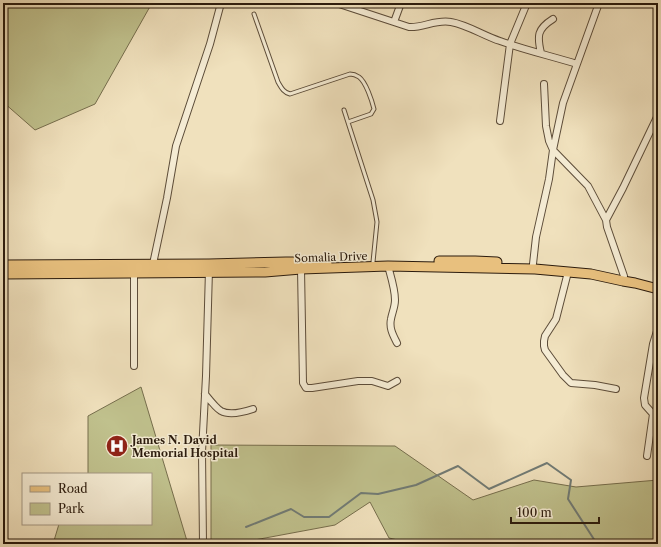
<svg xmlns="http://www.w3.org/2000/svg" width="661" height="547" viewBox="0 0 661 547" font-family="'Libre Caslon Text',serif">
<rect width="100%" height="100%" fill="#f0e1bd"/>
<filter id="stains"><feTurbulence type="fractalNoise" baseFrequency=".005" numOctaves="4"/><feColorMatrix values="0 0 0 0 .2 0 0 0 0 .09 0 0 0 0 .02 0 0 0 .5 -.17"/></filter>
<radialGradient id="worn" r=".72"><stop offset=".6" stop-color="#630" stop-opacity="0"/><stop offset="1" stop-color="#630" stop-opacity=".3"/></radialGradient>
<!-- green -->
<path fill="#c0c18d" stroke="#766e4d" d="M 3,3 L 152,3 L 95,104 L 35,130 L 3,102 Z
M 141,387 L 187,541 L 185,544 L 53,544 L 59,524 L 151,524 L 151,474 L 88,474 L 88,416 Z
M 211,445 L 395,446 L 473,500 L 534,480 L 576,487 L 658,480 L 658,544 L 415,544 L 389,538 L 370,502 L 335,525 L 233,544 L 211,544 Z"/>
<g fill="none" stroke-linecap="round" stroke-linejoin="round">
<!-- stream -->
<path stroke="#717b75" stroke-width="2" d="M 246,527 L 291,509 L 304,517 L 329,517 L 361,493 L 378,494 L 416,485 L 458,466 L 489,489 L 547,463 L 571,480 L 568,499 L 597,544"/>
<!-- service casing -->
<g stroke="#5c4c39" stroke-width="5">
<path id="service" d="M 254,14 L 278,82 C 281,87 283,92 290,94 L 350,74 C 354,74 356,75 359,77 C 366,82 372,101 374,109 L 371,114 L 348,122
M 344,110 L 373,200 L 377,222 L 373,262"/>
</g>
<!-- minor casing -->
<g stroke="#5c4c39" stroke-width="8">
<path id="minor" d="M 336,3 L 409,27 C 423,28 436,19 451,22 C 468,25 484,36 500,41 C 525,50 551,56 577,64
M 394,22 L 401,3
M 541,53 C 537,36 537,29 553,19
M 544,84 L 546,126 L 549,141 L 553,150 L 588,186 L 606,220
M 500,121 L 510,44 L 527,3
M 153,264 L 167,198 L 176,146 L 210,44 L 221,3
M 533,264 L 536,237 L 549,179 L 553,150 L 563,103 L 577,64 L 599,3
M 388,266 C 391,277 395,289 395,300 C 395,307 392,313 391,319 C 389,328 393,335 397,343
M 301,269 L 303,383 L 306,388 L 312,388 L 358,381 L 372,381 L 388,386 L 397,381
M 568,272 L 556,319 L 545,336 L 544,341 L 544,346 L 545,350 L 563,375 L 571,383 L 595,385 L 616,389
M 134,273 L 134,366
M 623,281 L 624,276 L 607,227 L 606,220 L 623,188 L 658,115
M 658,328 L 653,344 L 644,398 L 645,405 L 653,414 L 658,415
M 205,394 C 209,399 216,408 221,411 C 230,416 244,412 253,409
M 647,456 L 653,414
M 203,544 L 202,452 L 206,376 L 209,270"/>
</g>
<!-- primary casing -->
<g stroke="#2b1b0d" stroke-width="11">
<path id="primary" d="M 439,261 L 475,261 L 497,262
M 3,265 L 209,264 L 286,262 L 327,262
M 3,274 L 265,272 L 301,269 L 388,266 L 535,269 L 591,274 L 623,281 L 635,283 L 658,289"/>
</g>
<!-- service -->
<use href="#service" stroke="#f5ecd4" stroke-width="3"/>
<!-- minor -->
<use href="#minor" stroke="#f5ecd4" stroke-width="6"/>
<!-- primary -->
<use href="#primary" stroke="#e8c07e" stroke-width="9"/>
</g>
<!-- icons -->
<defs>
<g id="hospital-disc" transform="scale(1.15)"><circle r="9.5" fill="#8f2418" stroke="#f5ecd4"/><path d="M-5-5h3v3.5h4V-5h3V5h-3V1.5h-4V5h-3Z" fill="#fff"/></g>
</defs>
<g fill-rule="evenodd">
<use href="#hospital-disc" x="117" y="446"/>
</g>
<g text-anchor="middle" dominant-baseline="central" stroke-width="3" stroke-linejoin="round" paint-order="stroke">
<!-- street labels -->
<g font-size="11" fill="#2b1b0d" stroke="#f5ecd4">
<text transform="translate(331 257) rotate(-2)">Somalia Drive</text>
</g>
<!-- poi labels -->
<g font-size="11" font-weight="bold" fill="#2b1b0d" stroke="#f5ecd4" text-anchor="start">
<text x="132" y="440">James N. David<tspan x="132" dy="13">Memorial Hospital</tspan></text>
</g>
</g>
<!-- margin -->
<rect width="661" height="547" fill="none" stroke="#f0e1bd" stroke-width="16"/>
<rect x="4" y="4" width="653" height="539" fill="none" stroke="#2b1b0d" stroke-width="2"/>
<rect x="8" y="8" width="645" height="531" fill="none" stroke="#2b1b0d"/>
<!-- legend -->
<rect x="22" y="473" width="130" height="52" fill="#f5ecd4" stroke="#a49884"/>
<rect x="30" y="486" width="20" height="6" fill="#e8c07e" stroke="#a49884"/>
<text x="58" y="493" font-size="12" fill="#2b1b0d">Road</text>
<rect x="30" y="503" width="20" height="12" fill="#c0c18d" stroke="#a49884"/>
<text x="58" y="513" font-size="12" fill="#2b1b0d">Park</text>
<!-- scale -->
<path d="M511 517v6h88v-6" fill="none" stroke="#2b1b0d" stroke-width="2"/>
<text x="517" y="517" font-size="12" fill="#2b1b0d" stroke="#f5ecd4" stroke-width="3" paint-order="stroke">100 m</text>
<rect width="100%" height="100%" filter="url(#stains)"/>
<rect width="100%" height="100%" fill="url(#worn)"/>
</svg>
